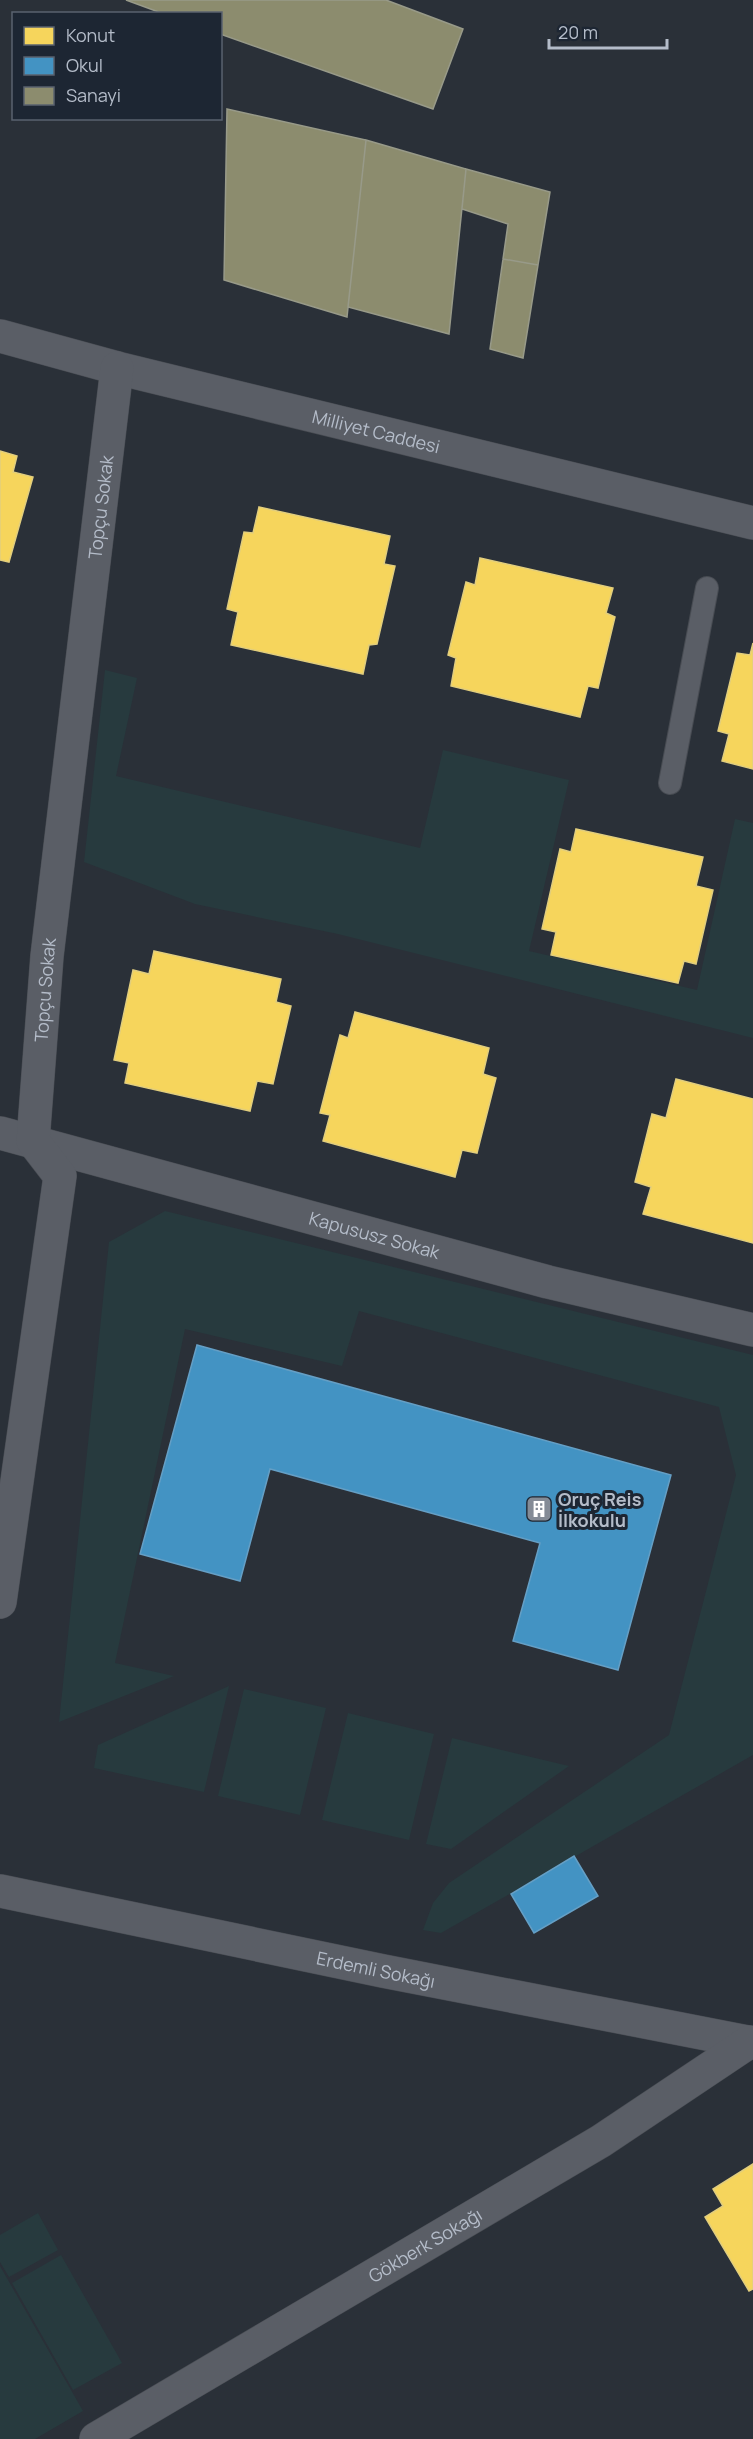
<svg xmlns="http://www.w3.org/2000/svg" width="753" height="2439" viewBox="0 0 753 2439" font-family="Manrope,sans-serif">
<rect width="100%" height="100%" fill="#2a3038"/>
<!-- green -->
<path fill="#273a3e" d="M 105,670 L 137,678 L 116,776 L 420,848 L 443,750 L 569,780 L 529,951 L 697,990 L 735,819 L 753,823 L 753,1038 L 338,934 L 195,904 L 84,862 Z
M 165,1211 L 753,1355 L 753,1755 L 441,1933 L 423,1930 L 433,1903 L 449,1883 L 669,1735 L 736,1475 L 719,1407 L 359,1311 L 342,1366 L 185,1329 L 115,1663 L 174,1676 L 59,1722 L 109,1242 Z
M 229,1686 L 204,1792 L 94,1768 L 98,1745 Z
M 244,1689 L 326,1708 L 300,1815 L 218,1796 Z
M 348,1713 L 434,1734 L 409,1840 L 322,1820 Z
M 452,1738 L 569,1766 L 451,1849 L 426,1844 Z
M 38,2213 L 58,2250 L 9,2277 L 0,2262 L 0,2235 Z
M 61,2255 L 122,2363 L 73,2390 L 12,2283 Z
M 0,2266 L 83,2411 L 35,2439 L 0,2439 Z"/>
<!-- homes -->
<path fill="#f6d55c" stroke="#e2ce7d" stroke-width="1.5" d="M 0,451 L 17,456 L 13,472 L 33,477 L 9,562 L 0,560 Z
M 259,507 L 390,536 L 384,564 L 395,566 L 377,644 L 369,645 L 363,674 L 231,645 L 238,612 L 227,609 L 244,532 L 253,533 Z
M 480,558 L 613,588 L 606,613 L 615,617 L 598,688 L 588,686 L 580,717 L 451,686 L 456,658 L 448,655 L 466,582 L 475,585 Z
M 753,643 L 753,769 L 722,761 L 729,734 L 718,731 L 737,653 L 750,655 Z
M 576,829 L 703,857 L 696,886 L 713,890 L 696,964 L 684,961 L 678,983 L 551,955 L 556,932 L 542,929 L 560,849 L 571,852 Z
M 154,951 L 281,979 L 276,1002 L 291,1006 L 273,1084 L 257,1081 L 250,1111 L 125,1083 L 129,1063 L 114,1060 L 133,970 L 149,974 Z
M 355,1012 L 489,1048 L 483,1074 L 496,1078 L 477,1153 L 462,1150 L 455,1177 L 323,1141 L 330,1115 L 320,1113 L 340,1035 L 348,1038 Z
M 676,1079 L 753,1099 L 753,1243 L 643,1214 L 651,1187 L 635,1182 L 652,1114 L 666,1118 Z
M 753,2164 L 753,2289 L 749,2291 L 705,2217 L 723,2206 L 713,2189 Z"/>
<!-- schools -->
<path fill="#4393c3" stroke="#659fc5" stroke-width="1.5" d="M 197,1345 L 671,1475 L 618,1670 L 513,1641 L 540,1543 L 270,1469 L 240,1581 L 140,1554 Z
M 574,1856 L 598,1896 L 534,1933 L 511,1894 Z"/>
<!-- industry -->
<path fill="#8c8c6e" stroke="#989a89" stroke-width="1.5" d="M 126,0 L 386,0 L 463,29 L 433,109 L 220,34 L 220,14 L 164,14 Z
M 227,109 L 366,140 L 347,317 L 224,280 Z
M 366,140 L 466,169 L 449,334 L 348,307 Z
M 466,169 L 550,192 L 538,265 L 503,259 L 508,224 L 462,209 Z
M 503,259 L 538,265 L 523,358 L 490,349 Z"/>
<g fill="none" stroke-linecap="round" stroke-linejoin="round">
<!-- service casing -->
<g stroke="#484c53" stroke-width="24">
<path id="service" d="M 670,783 L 707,588"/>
</g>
<!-- minor casing -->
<g stroke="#484c53" stroke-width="34">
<g id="minor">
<path id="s1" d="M 0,336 L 117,368 L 753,523"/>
<path id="s2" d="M 0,1133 L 548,1282 L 753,1330"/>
<path id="s3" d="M 0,1602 L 60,1176 L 33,1141 L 47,956 L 117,368"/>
<path id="s4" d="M 0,1891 L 383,1971 L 753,2043"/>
<path id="s5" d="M 96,2439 L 601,2141 L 749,2042"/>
</g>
</g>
<!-- service -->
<use href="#service" stroke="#5a5e66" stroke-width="22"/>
<!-- minor -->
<use href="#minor" stroke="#5a5e66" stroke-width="33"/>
</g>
<!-- icons -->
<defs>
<g id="building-square" transform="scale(1.35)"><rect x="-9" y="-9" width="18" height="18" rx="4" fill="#848b96" stroke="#1d2633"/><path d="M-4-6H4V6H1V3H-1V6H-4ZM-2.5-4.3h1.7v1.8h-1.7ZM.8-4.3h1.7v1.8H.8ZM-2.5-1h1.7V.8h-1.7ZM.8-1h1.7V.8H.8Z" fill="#fff"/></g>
</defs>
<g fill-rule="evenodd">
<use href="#building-square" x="539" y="1509"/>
</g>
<g text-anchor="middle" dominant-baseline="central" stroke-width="6" stroke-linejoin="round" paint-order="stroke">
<!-- street labels -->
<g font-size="18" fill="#b4bcc9" stroke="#1d2633">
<text stroke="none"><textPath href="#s1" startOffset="388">Milliyet Caddesi</textPath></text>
<text stroke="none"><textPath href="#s3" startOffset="1112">Topçu Sokak</textPath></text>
<text stroke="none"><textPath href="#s3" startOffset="626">Topçu Sokak</textPath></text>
<text stroke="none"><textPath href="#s2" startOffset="388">Kapususz Sokak</textPath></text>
<text stroke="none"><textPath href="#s4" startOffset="384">Erdemli Sokağı</textPath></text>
<text stroke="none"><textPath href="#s5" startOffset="382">Gökberk Sokağı</textPath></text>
</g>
<!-- poi labels -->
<g font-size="18" font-weight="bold" fill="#b4bcc9" stroke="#1d2633" text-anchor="start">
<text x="558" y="1499">Oruç Reis<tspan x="558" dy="21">İlkokulu</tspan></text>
</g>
</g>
<!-- legend -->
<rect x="12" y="12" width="210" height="108" fill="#1d2633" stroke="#59626f" stroke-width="1.5"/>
<rect x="24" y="27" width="30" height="18" fill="#f6d55c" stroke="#59626f" stroke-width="1.5"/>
<text x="66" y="42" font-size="18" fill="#b4bcc9">Konut</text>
<rect x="24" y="57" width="30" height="18" fill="#4393c3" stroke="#59626f" stroke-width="1.5"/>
<text x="66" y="72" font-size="18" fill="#b4bcc9">Okul</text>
<rect x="24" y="87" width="30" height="18" fill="#8c8c6e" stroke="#59626f" stroke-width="1.5"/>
<text x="66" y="102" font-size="18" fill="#b4bcc9">Sanayi</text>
<!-- scale -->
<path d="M549 39v9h118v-9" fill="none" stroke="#b4bcc9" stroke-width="3"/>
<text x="558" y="39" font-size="18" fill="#b4bcc9" stroke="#1d2633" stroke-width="4.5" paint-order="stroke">20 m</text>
</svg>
